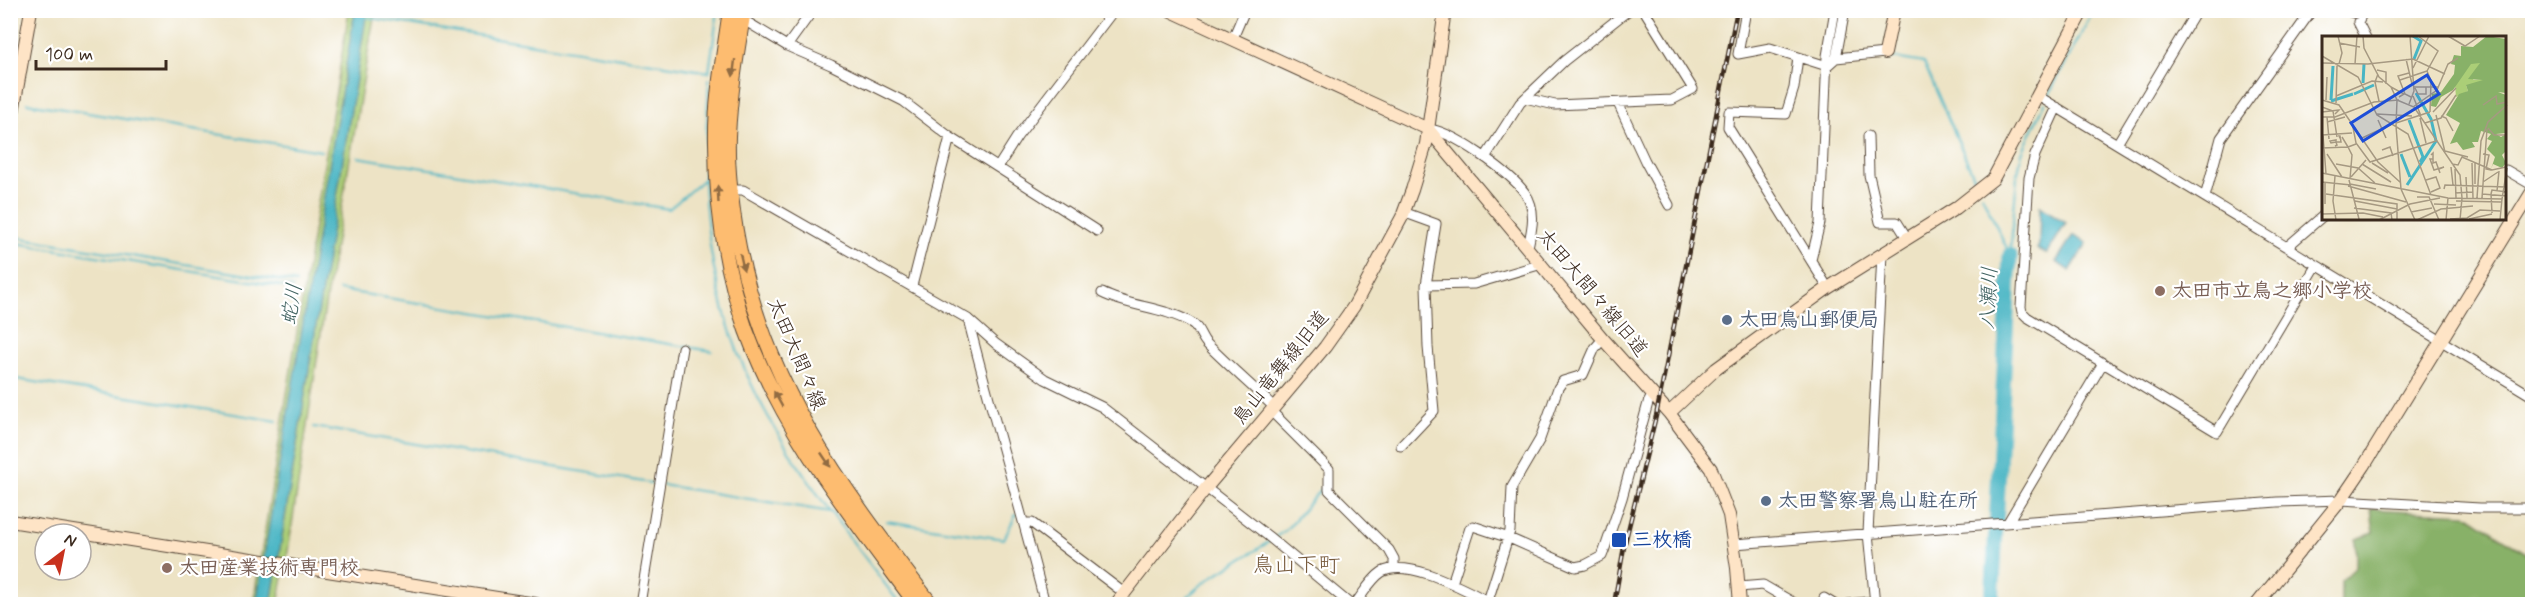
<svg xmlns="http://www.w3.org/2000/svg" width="2543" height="615" viewBox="0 0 2543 615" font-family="Mynerve,'Klee One',sans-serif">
<rect width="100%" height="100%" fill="#fff"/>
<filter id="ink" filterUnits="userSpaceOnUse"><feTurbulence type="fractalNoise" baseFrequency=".0167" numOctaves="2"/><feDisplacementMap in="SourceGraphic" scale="12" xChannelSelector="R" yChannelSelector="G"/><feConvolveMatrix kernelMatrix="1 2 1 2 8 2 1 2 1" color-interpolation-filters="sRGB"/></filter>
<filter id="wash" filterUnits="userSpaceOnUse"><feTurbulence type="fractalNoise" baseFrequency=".008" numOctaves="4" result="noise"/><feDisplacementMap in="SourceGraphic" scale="24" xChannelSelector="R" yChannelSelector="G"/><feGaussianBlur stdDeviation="1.35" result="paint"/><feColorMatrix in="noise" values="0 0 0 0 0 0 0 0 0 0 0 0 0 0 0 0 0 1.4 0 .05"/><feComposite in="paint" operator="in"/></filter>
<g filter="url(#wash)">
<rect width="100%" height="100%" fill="#ede3c5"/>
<!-- green -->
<path fill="#abce77" stroke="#737c4a" stroke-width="1.5" d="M 349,11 L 355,11 L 256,604 L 253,604 Z
M 367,11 L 375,11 L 327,293 L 288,551 L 287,558 L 282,559 L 281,570 L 284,572 L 278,604 L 271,604 Z"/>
<!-- forest -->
<path fill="#88b168" stroke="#626e43" stroke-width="1.5" d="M 2371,509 L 2467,514 L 2532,557 L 2532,604 L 2341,604 L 2341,581 L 2356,567 L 2356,539 L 2374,533 Z"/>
<!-- water -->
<path fill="#48b5c4" stroke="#427071" stroke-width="1.5" d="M 355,11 L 367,11 L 271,604 L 256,604 Z
M 2040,206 L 2066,223 L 2047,254 L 2037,249 L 2039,245 Z
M 2073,235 L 2087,243 L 2070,271 L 2056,262 Z"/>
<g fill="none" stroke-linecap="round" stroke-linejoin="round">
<!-- stream -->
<path stroke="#48b5c4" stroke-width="2" d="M 365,17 L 709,72 L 718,10
M 1888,57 L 1924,63 L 1977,184
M 2047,98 L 2094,10
M 27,103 L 321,151
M 358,157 L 669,209 L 704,179 L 709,79
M 704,179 C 707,262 727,345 769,418 C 806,484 855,544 900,604
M 1982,195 L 2010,255
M 10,236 L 296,283
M 10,242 L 293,288
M 2010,254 L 2017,177 L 2022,153 L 2045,103
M 339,290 L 712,351
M 10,378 L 277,421
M 314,427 L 656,484
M 662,485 L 831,512
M 886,521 L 1004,539 L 1016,514
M 1274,538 L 1286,530 L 1322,488
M 1181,604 C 1203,577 1242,561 1270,541"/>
<!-- river -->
<path stroke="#48b5c4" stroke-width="15" d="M 1992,604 L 2010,255"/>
</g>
</g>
<g filter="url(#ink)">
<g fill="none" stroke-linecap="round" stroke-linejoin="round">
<!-- street casing -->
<g stroke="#564637" stroke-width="11">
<path id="street" d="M 1746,10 L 1738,54 L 1770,48 L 1827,66 L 1836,58 L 1885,53
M 2344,10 L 2360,15
M 2364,10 L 2358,22 L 2366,38
M 742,19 L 787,46 L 831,65 L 903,101 L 950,137 L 1097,231
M 1233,38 L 1245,10
M 787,46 L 813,10
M 1798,57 L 1794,88 L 1786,114 L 1729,112 L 1728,127 L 1828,288
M 1836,58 L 1845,10
M 2038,96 L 2532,396
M 1525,98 L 1555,105 L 1672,100 L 1693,89 L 1644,10
M 1618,103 L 1645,161 L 1669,205
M 2057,107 L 2035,155 L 2029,178 L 2021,307 L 2022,312 L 2027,317 L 2217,432 L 2316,266
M 1428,129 C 1451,130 1511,173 1525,193 C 1537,210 1532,229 1528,247
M 1868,136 L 1869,175 L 1880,222 L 1897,222 L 1907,238
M 2117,144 L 2197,10
M 1486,156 L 1520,103 L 1564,61 L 1629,10
M 998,167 L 1017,137 L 1114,10
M 2506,170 L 2532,185
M 730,190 L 743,190 L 968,319 L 996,344 L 1045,379 L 1102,407 L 1268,536 L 1350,604
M 2205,197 L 2221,138 L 2312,10
M 1403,212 L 1436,224 L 1426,285
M 2287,247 L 2324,215
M 1811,260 L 1820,223 L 1827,56 L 1835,10
M 912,286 L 950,137
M 1102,293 C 1130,307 1163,307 1190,322 C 1200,327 1200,337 1207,344 C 1229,366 1253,387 1275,408
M 968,319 C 992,415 1021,509 1045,604
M 1272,412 L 1329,469 L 1329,490 L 1389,550 L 1394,559 L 1394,568
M 1401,446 L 1434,411 L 1428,347 L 1426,285 L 1474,284 L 1542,264
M 2008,522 L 2103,363
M 1024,523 L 1032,523 L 1124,593
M 1734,544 L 2277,502 L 2341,500 L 2480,508 L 2532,508
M 1452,583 L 1470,528 L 1473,526 L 1509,538 L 1575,567 L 1585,565 L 1602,556 L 1604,551 L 1622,498 L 1648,403 L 1653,394
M 1739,587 L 1763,585 L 1796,604
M 1824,598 L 1834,604
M 640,604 L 682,348
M 1355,604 C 1363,594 1371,579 1382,572 C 1409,558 1463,589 1488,601 L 1510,531 L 1512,487 L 1540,439 L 1558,388 L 1563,381 L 1583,375 L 1595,348 L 1603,339
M 1848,604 L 1875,601
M 1875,604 L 1868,533 L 1882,254"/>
</g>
<!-- secondary casing -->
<g stroke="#564637" stroke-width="14">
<path id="secondary" d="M 1169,10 L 1428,129 L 1603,339 L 1669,413 L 1711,469 L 1729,515 L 1737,568 L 1740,604
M 1885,53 L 1894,10
M 10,129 L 31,10
M 1669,413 L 1716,369 L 1828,288 L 1956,208 L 1993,179 L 2083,10
M 10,521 L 536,604
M 1116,604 L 1206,488 L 1325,347 L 1354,306 L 1402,217 L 1412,190 L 1426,144 L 1445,10
M 2257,604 L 2341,500 L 2364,466 L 2532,192"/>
</g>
<!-- primary casing -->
<g stroke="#564637" stroke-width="16">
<path id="primary" d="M 730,10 C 724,54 715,98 716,142 C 716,205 725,270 746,330 C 783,432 853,518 916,604
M 744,10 C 737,52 730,94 728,136 C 727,168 731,200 736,231 C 762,384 840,485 931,604"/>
</g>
<!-- street -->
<use href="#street" stroke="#fff" stroke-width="9"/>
<!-- secondary -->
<use href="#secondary" stroke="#fee4c6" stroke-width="12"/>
<!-- primary -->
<use href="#primary" stroke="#fdbc70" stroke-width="14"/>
<!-- rail casing -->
<g stroke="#3b2a1e" stroke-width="4.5">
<path id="rail" d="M 1614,604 L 1624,547 L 1656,416 L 1737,10"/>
</g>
<!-- rail -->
<use href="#rail" stroke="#fff" stroke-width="2" stroke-dasharray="7" stroke-linecap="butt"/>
</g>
<!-- one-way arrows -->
<defs><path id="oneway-solid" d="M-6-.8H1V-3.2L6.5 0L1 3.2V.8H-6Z" transform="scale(1.5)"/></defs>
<g fill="#926c43">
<use href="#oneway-solid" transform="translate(734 68) rotate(97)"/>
<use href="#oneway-solid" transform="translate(718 194) rotate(-93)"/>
<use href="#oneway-solid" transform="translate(742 262) rotate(77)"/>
<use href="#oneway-solid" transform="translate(778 399) rotate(-119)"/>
<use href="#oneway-solid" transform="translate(826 460) rotate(56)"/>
</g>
</g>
<!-- markers -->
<g fill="#8d6e63" stroke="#fff" stroke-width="2">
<circle cx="2160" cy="291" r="6"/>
<circle cx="167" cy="568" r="6"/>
</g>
<g fill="#5c6f8a" stroke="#fff" stroke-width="2">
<circle cx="1727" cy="320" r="6"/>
<circle cx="1766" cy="501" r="6"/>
</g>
<rect fill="#1a4fb4" stroke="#fff" stroke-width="2" x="1611" y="532" width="16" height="16" rx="3"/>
<g text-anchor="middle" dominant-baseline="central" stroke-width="4.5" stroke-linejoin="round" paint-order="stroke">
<!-- education labels -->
<g font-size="20" font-weight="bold" fill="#785e54" stroke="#fff" text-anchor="start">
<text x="2172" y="291">太田市立鳥之郷小学校</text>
<text x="179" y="568">太田産業技術専門校</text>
</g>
<!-- street labels -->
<g font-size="20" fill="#3b2a1e" stroke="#fff">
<text transform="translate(1592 293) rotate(50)">太田大間々線旧道</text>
<text transform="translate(796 354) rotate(67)">太田大間々線</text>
<text transform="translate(1281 368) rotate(-51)">鳥山竜舞線旧道</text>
</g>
<!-- service labels -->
<g font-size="20" font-weight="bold" fill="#4e5e75" stroke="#fff" text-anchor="start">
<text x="1739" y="320">太田鳥山郵便局</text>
<text x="1778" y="501">太田警察署鳥山駐在所</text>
</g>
<!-- transit labels -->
<g font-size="20" font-weight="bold" fill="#164399" stroke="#fff" text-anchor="start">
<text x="1632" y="540">三枚橋</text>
</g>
<!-- water labels -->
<g font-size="21" font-style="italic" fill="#406260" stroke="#fff">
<text transform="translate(1989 298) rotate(-87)">八瀬川</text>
<text transform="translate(292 304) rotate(-81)">蛇川</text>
</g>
<!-- quarter labels -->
<g font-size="22" fill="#76593b" stroke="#fff">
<text x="1296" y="566">鳥山下町</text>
</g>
</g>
<!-- overview -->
<g transform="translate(2322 36)">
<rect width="184" height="184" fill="#ede3c5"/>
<path d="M 159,26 L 151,44 L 166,43 L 149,52 L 144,49 L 146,55 L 134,61 L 133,49 L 149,27 Z" fill="#abce77"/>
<path d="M 165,0 L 184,3 L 184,57 L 176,56 L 184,59 L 184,97 L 174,98 L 179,101 L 184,98 L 184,115 L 180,119 L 184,127 L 180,132 L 171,128 L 169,133 L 173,121 L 165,113 L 170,105 L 165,103 L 169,98 L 159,95 L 156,106 L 150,106 L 153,111 L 141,114 L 135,106 L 128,108 L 138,87 L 124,79 L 137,58 L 146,55 L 144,49 L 161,44 L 146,43 L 158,27 L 149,28 L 131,54 L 119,61 L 114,71 L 109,70 L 110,58 L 119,56 L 132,38 L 133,29 L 129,28 L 132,19 L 139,20 L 139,10 L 151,11 Z" fill="#88b168"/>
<path fill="none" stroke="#48b5c4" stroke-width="3" d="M 91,0 L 99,5 L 92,23M 41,47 L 42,28M 32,58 L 52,49M 9,64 L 11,30M 9,65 L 31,58M 87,84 L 101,121 L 98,126M 79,118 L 88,141M 85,149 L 114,105 L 109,83 L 94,57"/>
<path fill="none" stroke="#a69982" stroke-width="1.5" d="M 16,0 L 20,17 L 17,28M 41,0 L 42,12 L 57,41 L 69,51 L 75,64 L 74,90M 96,0 L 116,15 L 105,35M 126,0 L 143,10 L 158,0M 17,7 L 38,11M 0,20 L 36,41 L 55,79 L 86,98 L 109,159M 84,23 L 90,48M 0,27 L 46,28 L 91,23 L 123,38M 33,28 L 35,0M 91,32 L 107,0M 55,34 L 64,36 L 64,48M 105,35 L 109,45 L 108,76M 87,37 L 76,40 L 83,58 L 89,61M 56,38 L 53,46 L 57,65M 78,44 L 105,35M 69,51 L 82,58 L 77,61M 92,51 L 116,51M 93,52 L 96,58 L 104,58 L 104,51M 14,60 L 50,45 L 61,46M 91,60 L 99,80M 0,64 L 17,69 L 56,126 L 79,147M 4,64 L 5,41M 75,64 L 92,71 L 138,139 L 140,162M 14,67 L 15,30M 87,68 L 92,55 L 88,0M 161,69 L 174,60 L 175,68 L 185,66M 0,71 L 11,75 L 15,101M 91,71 L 115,54 L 126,28 L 136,22M 0,76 L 17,74 L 13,78M 111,76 L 134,52M 55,78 L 90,80M 114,79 L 123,116M 119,80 L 124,82 L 131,95M 0,81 L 13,81 L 52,66 L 77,64M 5,81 L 7,103M 98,82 L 104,107M 56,84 L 64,102M 5,86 L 23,81M 30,86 L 34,107 L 48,126 L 114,105M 74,87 L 108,76M 103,87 L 119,82 L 134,59M 74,90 L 79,153 L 93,184M 166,92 L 172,99 L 185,99M 0,99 L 30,97M 1,99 L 4,138M 20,101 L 26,111 L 34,108M 38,103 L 70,88M 13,110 L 15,109 L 14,106 L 14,104 L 8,105 L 9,107 L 14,106 L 19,106 L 18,100 L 17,100 L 19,104M 0,112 L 26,111 L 30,119 L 28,143M 60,114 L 68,111 L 71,120M 123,115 L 146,121M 5,118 L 20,141M 161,118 L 167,119 L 164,133 L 169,134M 109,119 L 111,117 L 111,127 L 114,126 L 118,137M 111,123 L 108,123 L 112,134 L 122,131 L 117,133M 50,127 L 66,137M 150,127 L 151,162M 14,128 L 36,132 L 53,147M 40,128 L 69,146M 130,128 L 136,129 L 140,121 L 170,134 L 184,131M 129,131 L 131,149M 133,133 L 134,162M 0,137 L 126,162 L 180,163 L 185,132M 13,140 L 11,165 L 14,184M 29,141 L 44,124M 144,141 L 145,162M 27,144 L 37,183M 104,144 L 114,141 L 118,152 L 109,156M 0,146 L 29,149M 161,146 L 176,136M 28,148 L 54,153M 153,148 L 153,127M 26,150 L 84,166M 122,153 L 123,149 L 184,151M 175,155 L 177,135M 133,157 L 151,156M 4,158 L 75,168 L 75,184M 160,158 L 185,160M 169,158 L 170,177M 169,158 L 170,154 L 185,156M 95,161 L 107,161 L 117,184M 155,162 L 159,105 L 166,86 L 185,69M 160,162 L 165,93M 33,165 L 75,173M 134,165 L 179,166M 3,168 L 3,146M 112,168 L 134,169M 32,172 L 69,177 L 70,184M 89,176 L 110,172M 0,178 L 41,177 L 61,181M 128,183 L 145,182 L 158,174 L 178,175M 147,183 L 170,178M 57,184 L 88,168 L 118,162M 95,184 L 119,173 L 151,170M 124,184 L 126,162M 138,184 L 140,162M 157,184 L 185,184M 178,184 L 180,163"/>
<path fill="#1d4ed8" fill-opacity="0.15" stroke="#1d4ed8" stroke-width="3" d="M 105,39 L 117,58 L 41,105 L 29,87 Z"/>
<rect width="184" height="184" fill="none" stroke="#3b2a1e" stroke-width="3"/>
</g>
<!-- margin -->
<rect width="2543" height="615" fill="none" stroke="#fff" stroke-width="36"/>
<!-- north arrow -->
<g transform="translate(63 552) rotate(32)"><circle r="28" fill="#ffffff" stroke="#b1aaa5" stroke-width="1.5"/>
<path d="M0-4.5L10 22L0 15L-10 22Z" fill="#c8321e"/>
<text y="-9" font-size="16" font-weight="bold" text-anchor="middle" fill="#3b2a1e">N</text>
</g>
<!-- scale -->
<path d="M36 60v9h130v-9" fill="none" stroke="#3b2a1e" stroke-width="3"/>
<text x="45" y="60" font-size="18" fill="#3b2a1e" stroke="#ffffff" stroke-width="4.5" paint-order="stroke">100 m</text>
</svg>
